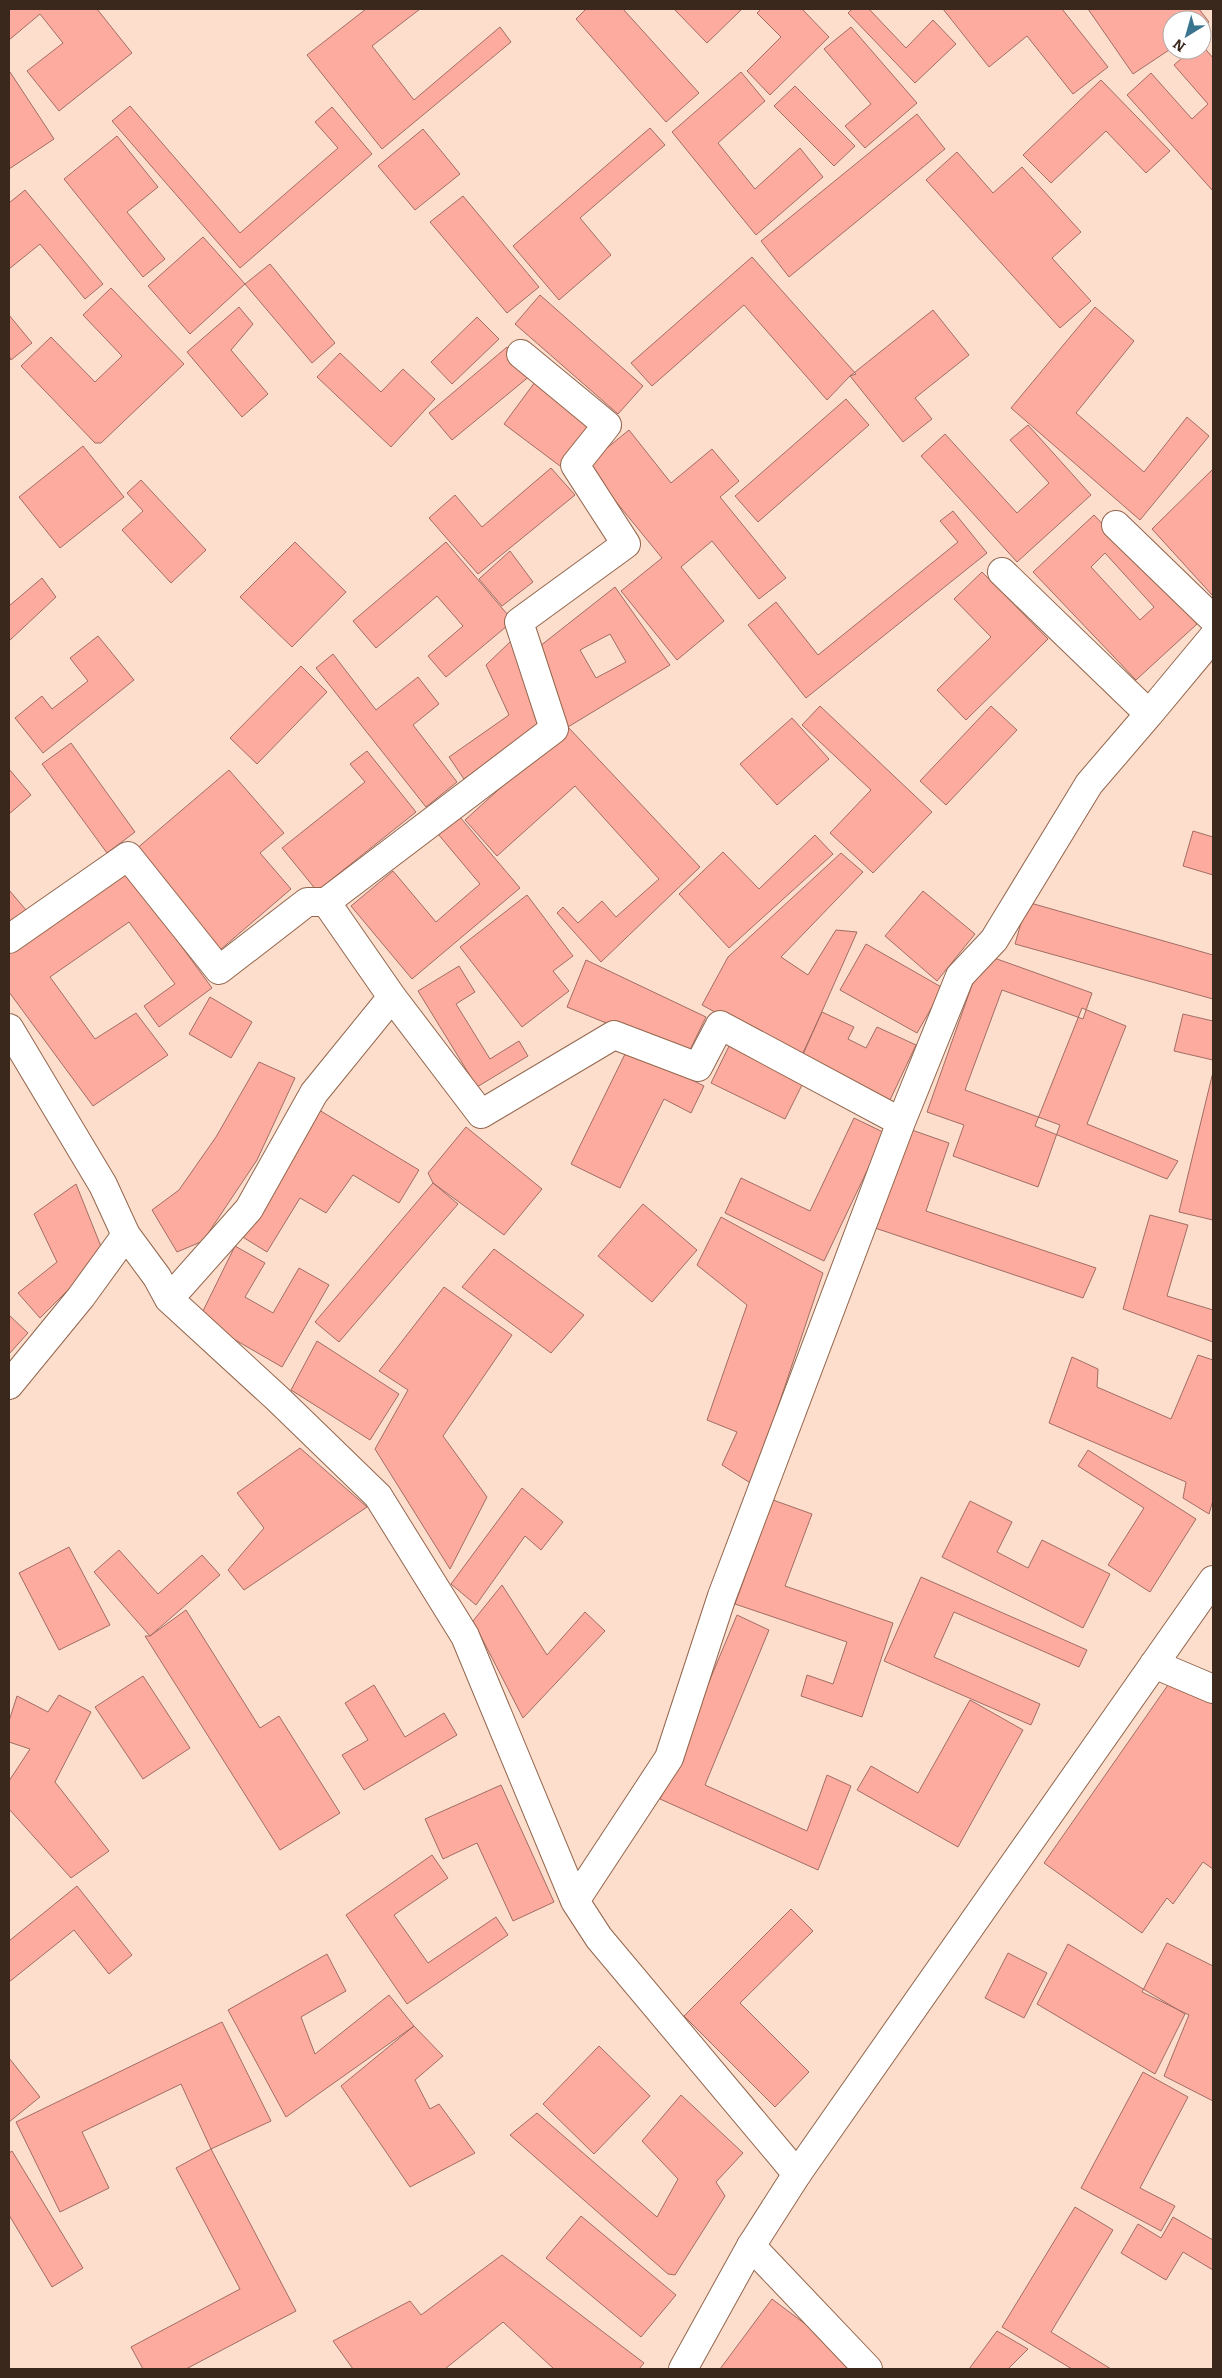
<svg xmlns="http://www.w3.org/2000/svg" width="1222" height="2378" viewBox="0 0 1222 2378" font-family="Bitter,serif">
<rect width="100%" height="100%" fill="#fddecd"/>
<!-- building -->
<path fill="#fdab9e" stroke="#a26d64" fill-rule="evenodd" d="M 9,9 L 97,9 L 132,53 L 59,111 L 27,71 L 63,43 L 40,14 L 9,40 Z
M 366,9 L 420,9 L 372,46 L 414,100 L 500,27 L 511,42 L 382,149 L 307,55 Z
M 586,9 L 623,9 L 699,93 L 666,122 L 576,19 Z
M 674,9 L 742,9 L 707,43 Z
M 761,9 L 802,9 L 829,37 L 770,95 L 747,71 L 781,37 L 757,13 Z
M 852,9 L 869,9 L 906,48 L 933,20 L 956,44 L 915,83 L 848,13 Z
M 943,9 L 1062,9 L 1108,67 L 1073,94 L 1027,36 L 989,67 Z
M 1088,9 L 1199,9 L 1209,22 L 1202,27 L 1202,20 L 1172,20 L 1172,48 L 1133,74 Z
M 851,27 L 917,103 L 865,148 L 845,126 L 871,104 L 824,49 Z
M 1202,45 L 1213,58 L 1213,191 L 1127,95 L 1151,73 L 1192,119 L 1208,104 L 1174,65 L 1191,50 L 1202,50 Z
M 10,72 L 54,139 L 9,169 L 9,73 Z
M 741,72 L 765,101 L 718,143 L 755,189 L 800,148 L 823,177 L 756,235 L 672,132 Z
M 1101,80 L 1170,151 L 1146,173 L 1106,131 L 1051,183 L 1023,155 Z
M 795,86 L 855,146 L 834,166 L 774,106 Z
M 130,106 L 240,233 L 338,148 L 315,122 L 332,107 L 372,154 L 240,268 L 112,121 Z
M 917,114 L 945,149 L 789,277 L 761,241 Z
M 650,128 L 665,145 L 580,218 L 611,255 L 559,300 L 513,246 Z
M 423,129 L 460,174 L 415,210 L 378,166 Z
M 117,136 L 158,187 L 127,212 L 165,259 L 143,277 L 64,179 Z
M 957,152 L 993,193 L 1022,167 L 1081,232 L 1052,258 L 1091,301 L 1060,328 L 926,180 Z
M 25,190 L 103,284 L 85,299 L 40,244 L 9,269 L 9,203 Z
M 463,196 L 539,287 L 507,313 L 430,222 Z
M 203,237 L 245,284 L 190,334 L 148,286 Z
M 752,257 L 856,374 L 850,376 L 827,400 L 744,305 L 652,386 L 631,363 Z
M 270,264 L 335,343 L 312,363 L 245,284 Z
M 111,288 L 184,364 L 101,443 L 95,443 L 21,366 L 51,337 L 95,382 L 122,356 L 83,315 Z
M 540,295 L 643,386 L 618,414 L 515,324 Z
M 239,307 L 253,324 L 231,350 L 268,394 L 242,417 L 187,352 Z
M 1095,307 L 1134,341 L 1076,413 L 1144,472 L 1187,417 L 1209,436 L 1140,520 L 1011,408 Z
M 933,310 L 969,355 L 915,398 L 932,419 L 903,442 L 850,376 Z
M 9,315 L 32,343 L 11,360 L 9,356 Z
M 477,317 L 499,339 L 452,384 L 431,362 Z
M 507,347 L 531,375 L 452,440 L 429,413 Z
M 340,353 L 381,392 L 403,369 L 435,399 L 391,447 L 317,377 Z
M 535,382 L 592,424 L 560,466 L 504,424 Z
M 846,399 L 869,425 L 758,522 L 735,496 Z
M 1028,425 L 1091,495 L 1017,562 L 921,456 L 945,434 L 1017,513 L 1049,483 L 1010,440 Z
M 629,430 L 671,483 L 712,449 L 739,481 L 720,497 L 786,578 L 759,599 L 712,541 L 681,567 L 724,621 L 677,660 L 621,591 L 662,558 L 586,465 Z
M 83,446 L 124,497 L 60,548 L 19,497 Z
M 551,468 L 575,495 L 478,574 L 429,518 L 455,495 L 482,527 Z
M 1213,469 L 1213,596 L 1152,529 Z
M 141,480 L 206,550 L 171,583 L 122,530 L 143,511 L 127,493 Z
M 953,511 L 987,553 L 806,698 L 748,625 L 776,602 L 818,655 L 958,542 L 940,521 Z
M 1094,515 L 1197,624 L 1136,680 L 1033,572 ZM 1105,553 L 1154,607 L 1140,620 L 1091,567 Z
M 295,542 L 346,592 L 292,647 L 240,597 Z
M 446,542 L 513,621 L 446,677 L 428,656 L 463,626 L 437,596 L 376,648 L 353,621 Z
M 510,551 L 533,582 L 502,606 L 479,579 Z
M 982,572 L 1048,639 L 966,720 L 937,690 L 991,637 L 954,599 Z
M 42,578 L 56,597 L 9,641 L 9,606 Z
M 615,587 L 670,665 L 568,727 L 535,650 ZM 610,634 L 626,662 L 596,678 L 580,650 Z
M 98,636 L 134,680 L 43,753 L 15,718 L 42,696 L 52,709 L 88,681 L 70,658 Z
M 511,641 L 545,723 L 464,779 L 449,757 L 509,715 L 486,665 Z
M 333,654 L 376,710 L 418,677 L 439,704 L 413,725 L 457,782 L 426,807 L 316,668 Z
M 301,666 L 327,692 L 257,764 L 230,738 Z
M 820,706 L 932,812 L 873,873 L 830,833 L 871,790 L 802,725 Z
M 991,706 L 1017,730 L 946,805 L 920,781 Z
M 792,718 L 829,759 L 777,805 L 740,764 Z
M 568,727 L 700,867 L 601,962 L 557,913 L 563,907 L 578,923 L 602,901 L 616,917 L 659,879 L 575,786 L 497,856 L 465,820 Z
M 71,743 L 135,832 L 107,853 L 42,764 Z
M 367,751 L 416,812 L 317,891 L 282,848 L 365,782 L 350,764 Z
M 9,769 L 31,795 L 9,814 Z
M 229,770 L 284,833 L 260,853 L 291,889 L 220,950 L 135,850 Z
M 459,816 L 520,888 L 412,979 L 351,906 L 393,871 L 436,922 L 480,884 L 438,834 Z
M 1193,831 L 1213,837 L 1213,875 L 1183,866 Z
M 815,835 L 833,854 L 729,948 L 679,894 L 723,852 L 759,889 Z
M 841,853 L 863,872 L 781,957 L 808,975 L 836,930 L 857,932 L 801,1059 L 702,1005 L 728,957 Z
M 125,869 L 212,988 L 159,1027 L 144,1006 L 175,984 L 129,922 L 50,977 L 95,1039 L 136,1013 L 168,1055 L 93,1106 L 9,992 L 9,951 Z
M 9,890 L 26,910 L 9,924 Z
M 923,891 L 975,934 L 937,981 L 885,936 Z
M 527,895 L 573,956 L 553,971 L 569,991 L 522,1027 L 460,947 Z
M 1027,902 L 1213,955 L 1213,999 L 1015,944 Z
M 866,944 L 943,988 L 917,1033 L 840,990 Z
M 983,954 L 1092,993 L 1083,1019 L 1002,990 L 965,1090 L 1060,1125 L 1038,1187 L 953,1156 L 964,1125 L 927,1112 Z
M 586,960 L 706,1017 L 687,1056 L 567,1007 Z
M 459,966 L 475,992 L 456,1004 L 490,1059 L 519,1041 L 528,1056 L 477,1087 L 418,991 Z
M 210,997 L 252,1022 L 231,1058 L 189,1034 Z
M 1082,1008 L 1126,1026 L 1087,1124 L 1178,1161 L 1167,1179 L 1035,1126 Z
M 822,1012 L 854,1027 L 848,1039 L 866,1048 L 877,1027 L 916,1045 L 890,1100 L 801,1057 Z
M 1183,1014 L 1213,1021 L 1213,1060 L 1174,1051 Z
M 731,1042 L 805,1079 L 785,1119 L 711,1083 Z
M 628,1048 L 704,1086 L 691,1113 L 664,1099 L 620,1188 L 571,1164 Z
M 259,1062 L 295,1078 L 257,1160 L 203,1241 L 177,1252 L 152,1210 L 179,1190 L 216,1137 Z
M 1213,1072 L 1213,1220 L 1179,1212 Z
M 319,1110 L 419,1170 L 399,1203 L 353,1175 L 326,1213 L 300,1198 L 267,1252 L 241,1236 Z
M 854,1118 L 885,1133 L 824,1261 L 725,1213 L 741,1178 L 810,1211 Z
M 466,1127 L 542,1189 L 504,1235 L 433,1183 L 428,1173 Z
M 909,1129 L 949,1143 L 926,1211 L 1096,1268 L 1083,1298 L 875,1228 Z
M 433,1183 L 458,1204 L 339,1342 L 315,1322 Z
M 76,1184 L 104,1254 L 40,1318 L 18,1293 L 57,1262 L 34,1214 Z
M 643,1204 L 697,1250 L 652,1302 L 598,1256 Z
M 1150,1215 L 1188,1225 L 1167,1296 L 1213,1310 L 1213,1342 L 1123,1309 Z
M 721,1217 L 823,1273 L 752,1484 L 722,1465 L 737,1432 L 707,1420 L 747,1305 L 697,1265 Z
M 235,1246 L 265,1263 L 245,1297 L 273,1313 L 299,1268 L 329,1285 L 282,1367 L 199,1319 Z
M 494,1249 L 584,1315 L 551,1353 L 462,1287 Z
M 444,1287 L 512,1335 L 443,1436 L 487,1497 L 450,1569 L 375,1449 L 408,1390 L 379,1371 Z
M 9,1315 L 28,1333 L 9,1354 Z
M 317,1341 L 399,1394 L 370,1440 L 291,1390 Z
M 1198,1355 L 1213,1360 L 1213,1500 L 1209,1514 L 1183,1498 L 1186,1482 L 1049,1423 L 1072,1357 L 1098,1369 L 1097,1387 L 1171,1419 Z
M 300,1448 L 367,1507 L 244,1590 L 228,1570 L 264,1528 L 237,1493 Z
M 1088,1450 L 1196,1519 L 1150,1592 L 1108,1565 L 1144,1508 L 1078,1466 Z
M 522,1488 L 563,1522 L 541,1550 L 525,1536 L 476,1605 L 451,1584 Z
M 773,1500 L 812,1514 L 785,1586 L 893,1623 L 862,1717 L 801,1696 L 807,1675 L 833,1684 L 847,1642 L 735,1604 Z
M 970,1501 L 1012,1522 L 997,1552 L 1028,1568 L 1042,1540 L 1110,1574 L 1083,1628 L 942,1557 Z
M 69,1547 L 110,1625 L 59,1650 L 19,1573 Z
M 119,1550 L 158,1594 L 202,1555 L 220,1575 L 150,1636 L 94,1572 Z
M 921,1577 L 1087,1650 L 1079,1667 L 954,1612 L 934,1657 L 1040,1704 L 1031,1725 L 884,1661 Z
M 502,1585 L 547,1655 L 585,1612 L 605,1631 L 523,1718 L 473,1621 Z
M 186,1610 L 260,1728 L 279,1716 L 340,1813 L 280,1850 L 145,1636 L 150,1636 Z
M 737,1615 L 769,1630 L 705,1785 L 807,1831 L 827,1775 L 851,1786 L 818,1870 L 660,1799 Z
M 1175,1675 L 1213,1702 L 1213,1869 L 1203,1862 L 1173,1904 L 1167,1898 L 1142,1933 L 1044,1863 Z
M 143,1676 L 190,1748 L 143,1779 L 95,1707 Z
M 374,1685 L 405,1737 L 444,1713 L 457,1735 L 364,1790 L 342,1755 L 368,1740 L 345,1703 Z
M 59,1695 L 91,1712 L 55,1782 L 109,1851 L 71,1878 L 9,1809 L 9,1781 L 30,1749 L 9,1742 L 9,1721 L 17,1696 L 48,1712 Z
M 970,1700 L 1023,1730 L 958,1847 L 857,1790 L 871,1766 L 918,1793 Z
M 501,1785 L 554,1902 L 513,1921 L 477,1843 L 443,1859 L 425,1819 Z
M 432,1855 L 448,1878 L 394,1915 L 428,1963 L 496,1917 L 508,1935 L 407,2004 L 346,1915 Z
M 77,1886 L 132,1955 L 109,1974 L 74,1930 L 9,1982 L 9,1941 Z
M 791,1909 L 813,1931 L 740,2003 L 809,2072 L 775,2107 L 684,2016 Z
M 1167,1943 L 1213,1966 L 1213,2101 L 1164,2076 L 1189,2015 L 1142,1992 Z
M 1068,1944 L 1185,2014 L 1155,2074 L 1037,2004 Z
M 1008,1953 L 1047,1973 L 1024,2018 L 985,1998 Z
M 327,1954 L 346,1991 L 301,2017 L 315,2054 L 389,1995 L 414,2026 L 286,2117 L 228,2010 Z
M 222,2022 L 271,2121 L 211,2149 L 181,2084 L 82,2132 L 109,2188 L 60,2212 L 16,2122 Z
M 414,2026 L 443,2056 L 415,2080 L 430,2109 L 439,2104 L 475,2153 L 410,2187 L 341,2086 Z
M 599,2046 L 650,2096 L 594,2154 L 543,2104 Z
M 9,2058 L 40,2097 L 9,2122 Z
M 1143,2072 L 1188,2097 L 1140,2188 L 1175,2206 L 1161,2231 L 1081,2188 Z
M 681,2095 L 743,2153 L 716,2182 L 725,2196 L 675,2275 L 668,2274 L 510,2135 L 537,2113 L 657,2217 L 678,2179 L 642,2141 Z
M 211,2149 L 296,2311 L 186,2369 L 143,2369 L 131,2347 L 240,2289 L 176,2168 Z
M 12,2151 L 83,2268 L 52,2287 L 9,2215 L 9,2153 Z
M 1075,2207 L 1113,2230 L 1051,2332 L 1111,2369 L 1072,2369 L 1002,2327 Z
M 581,2216 L 676,2295 L 641,2337 L 546,2258 Z
M 1173,2217 L 1213,2240 L 1213,2270 L 1183,2252 L 1166,2280 L 1121,2253 L 1138,2224 L 1161,2238 Z
M 502,2255 L 644,2363 L 639,2369 L 554,2369 L 503,2322 L 445,2369 L 353,2369 L 333,2341 L 410,2301 L 421,2315 Z
M 772,2299 L 865,2369 L 720,2369 Z
M 997,2331 L 1028,2349 L 1008,2369 L 969,2369 Z"/>
<g fill="none" stroke-linecap="round" stroke-linejoin="round">
<!-- minor casing -->
<g stroke="#93664d" stroke-width="30">
<path id="minor" d="M 521,354 L 607,425 L 575,465 L 626,544 L 519,622 L 554,729 L 326,902 L 392,997 L 481,1114 L 614,1035 L 698,1067 L 720,1025 L 901,1122 L 722,1596 L 669,1758 L 575,1901
M 1116,525 L 1213,619
M 1149,714 L 1213,637
M 9,939 L 128,856 L 219,970 L 307,902 L 326,902
M 9,1028 L 103,1185 L 126,1235 L 157,1277 L 169,1299 L 278,1399 L 378,1496 L 465,1636 L 575,1901 L 599,1938 L 797,2174
M 901,1122 L 960,976 L 994,940 L 1089,784 L 1149,714 L 1002,572
M 169,1299 L 249,1209 L 314,1093 L 392,997
M 9,1385 L 81,1297 L 126,1235
M 1154,1664 L 1213,1689"/>
</g>
<!-- tertiary casing -->
<g stroke="#93664d" stroke-width="30">
<path id="tertiary" d="M 751,2246 L 868,2369"/>
</g>
<!-- secondary casing -->
<g stroke="#93664d" stroke-width="30">
<path id="secondary" d="M 683,2369 L 751,2246 L 797,2174 L 1213,1580"/>
</g>
<!-- minor -->
<use href="#minor" stroke="#fff" stroke-width="28"/>
<!-- tertiary -->
<use href="#tertiary" stroke="#fff" stroke-width="28"/>
<!-- secondary -->
<use href="#secondary" stroke="#fff" stroke-width="28"/>
</g>
<!-- border -->
<rect width="1222" height="2378" fill="none" stroke="#3b281d" stroke-width="20"/>
<!-- north arrow -->
<g transform="translate(1187 35) rotate(217)"><circle r="24" fill="#ffffff" stroke="#b1a9a5"/>
<path d="M0-4L9 19L0 12L-9 19Z" fill="#3b748e"/>
<text y="-8" font-size="14" font-weight="bold" text-anchor="middle" fill="#3b281d">N</text>
</g>
</svg>
